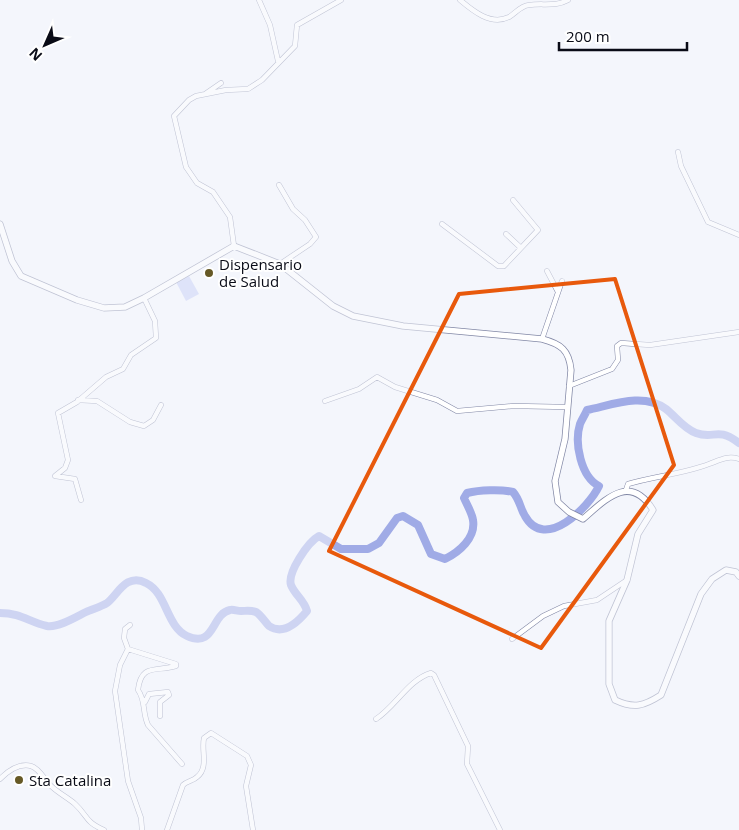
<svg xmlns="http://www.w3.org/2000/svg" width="739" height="830" viewBox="0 0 739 830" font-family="'Open Sans',sans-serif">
<rect width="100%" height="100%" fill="#f4f6fc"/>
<!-- garden -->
<path fill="#c4cdf6" d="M 189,276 L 199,294 L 186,301 L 176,282 Z"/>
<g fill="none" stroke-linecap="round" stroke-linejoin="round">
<!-- river -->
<path stroke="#a0abe6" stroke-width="8" d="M 0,613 C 21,613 29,622 47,626 C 58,628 76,617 86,612 C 92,609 101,607 107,603 C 117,596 126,572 146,583 C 167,593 166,626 187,636 C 215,649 211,614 230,610 C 233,609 237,611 241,611 C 246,611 251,610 256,612 C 261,615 265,622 269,626 C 284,636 298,622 307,611 C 304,600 295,595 291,585 C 287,573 308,542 319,536 L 341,549 L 368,549 L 379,543 L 397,518 L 403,516 L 418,525 L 431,554 L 445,559 C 459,552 476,538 473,520 C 472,513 467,505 464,498 L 467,493 C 479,490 501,489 513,492 C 520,500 520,508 525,516 C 545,552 589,507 599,486 C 581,477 574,443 580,424 C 582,419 585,415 587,410 C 612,405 643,392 666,409 C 675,416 684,429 696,433 C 715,440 716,426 739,443"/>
<!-- minor casing -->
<g stroke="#8187a5" stroke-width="5.5">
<path id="minor" d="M 259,0 L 270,25 L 278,61
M 460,0 C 473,11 491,26 509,17 C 516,13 520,6 529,5 C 543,3 555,7 568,0
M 205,94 L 221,83
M 678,152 L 681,166 L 708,222 L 739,235
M 279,185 L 293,209 L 305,220 L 316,237 L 310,244 L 280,264
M 442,224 L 498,266 L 504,266 L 538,230 L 513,200
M 506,234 L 521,248
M 234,246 L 230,217 L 213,192 L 197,183 L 186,167 L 174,116 L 189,100 L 196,96 L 226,90 L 248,89 L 262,80 L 295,46 L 297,25 L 341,0
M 547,271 L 558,292
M 542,339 L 562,281
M 569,386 L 612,369 L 618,360 L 617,346 L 621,343 L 650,345 L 739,332
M 78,400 L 97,401 L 130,422 L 144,426 L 153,420 L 161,405
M 325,401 L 359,389 L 377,377 L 395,387 L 437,400 L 457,411 L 514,406 L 567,407
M 626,490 L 628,484 C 655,476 683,474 709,464 C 720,460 728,455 739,459
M 81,500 L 75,479 L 55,476 L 65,468 L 68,460 L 58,413 L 77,402 L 106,377 L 123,369 L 131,355 L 156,338 L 155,321 L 144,298
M 130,625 L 125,629 L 124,638 L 128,649 L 176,664 L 176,666 C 156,672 141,663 138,690 C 146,701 142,712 148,725 L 182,764
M 512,639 L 543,616 L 564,606 L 597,600 L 627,580
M 128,649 L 120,665 L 115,691 L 128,781 L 141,818 L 142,830
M 145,702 L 149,694 L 168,692 L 169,695 L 160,702 L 160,716
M 376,719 C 396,706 408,680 431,673 L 434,675 L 468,746 L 467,764 L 500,830
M 0,779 C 8,771 19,763 31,766 C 39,768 45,780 50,785 C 58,793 67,797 75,804 C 88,816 85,822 104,830
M 167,830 L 183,785 C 187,781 193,781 197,777 C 209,768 201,750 204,738 L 211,733 L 247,756 L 251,765 L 246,786 L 253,830"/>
</g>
<!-- tertiary casing -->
<g stroke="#8187a5" stroke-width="7">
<path id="tertiary" d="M 0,224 L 12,261 L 21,276 L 77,300 L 104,308 L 125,307 L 144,298 L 234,246 L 280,264 L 333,306 L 353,316 L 403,326 L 542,339 C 561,344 569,350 571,370 L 565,439 L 555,481 L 558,502 L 569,512 L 583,519 C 606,499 630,473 653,510 L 638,534 L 627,580 L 609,621 L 609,684 L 615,700 C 634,709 644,706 661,695 L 701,594 L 712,579 L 726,570 L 736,572 L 739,576"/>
</g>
<!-- minor -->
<use href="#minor" stroke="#fff" stroke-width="4.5"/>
<!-- tertiary -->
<use href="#tertiary" stroke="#fff" stroke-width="5.5"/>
</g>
<!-- marked area -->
<path d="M0 0H739V830H0ZM 615,279 L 674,465 L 541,648 L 329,551 L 459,294 Z" fill="#f4f6fc" fill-opacity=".55" fill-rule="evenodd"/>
<path fill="none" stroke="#e8590c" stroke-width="4" stroke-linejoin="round" d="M 615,279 L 674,465 L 541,648 L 329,551 L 459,294 Z"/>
<!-- markers -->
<g fill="#665926" stroke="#fff" stroke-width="2">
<circle cx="209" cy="273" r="5"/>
<circle cx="19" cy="780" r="5"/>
</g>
<g text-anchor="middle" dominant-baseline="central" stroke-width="4" stroke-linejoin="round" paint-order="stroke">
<!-- poi labels -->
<g font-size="15" fill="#090b16" stroke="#fff" text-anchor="start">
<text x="219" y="264">Dispensario<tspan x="219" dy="17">de Salud</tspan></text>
<text x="29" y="780">Sta Catalina</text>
</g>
</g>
<!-- north arrow -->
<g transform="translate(45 45) rotate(225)" stroke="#ffffff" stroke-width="4" paint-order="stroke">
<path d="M0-4L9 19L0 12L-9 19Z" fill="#090b16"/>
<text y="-8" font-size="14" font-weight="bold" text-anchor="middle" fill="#090b16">N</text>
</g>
<!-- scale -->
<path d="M559 42v8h128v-8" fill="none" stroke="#090b16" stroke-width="2.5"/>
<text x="566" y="42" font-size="15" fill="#090b16" stroke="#ffffff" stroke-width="4" paint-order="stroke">200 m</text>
</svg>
